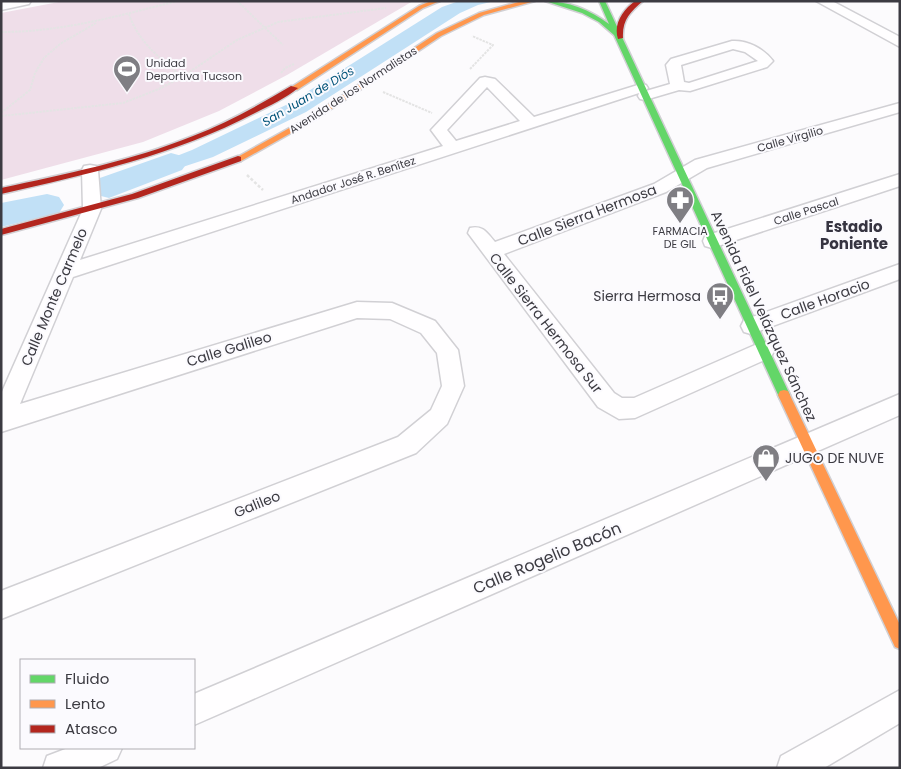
<svg xmlns="http://www.w3.org/2000/svg" width="901" height="769" viewBox="0 0 901 769" font-family="Poppins,sans-serif">
<rect width="100%" height="100%" fill="#fcfbfd"/>
<!-- green -->
<path fill="#efdee9" d="M 64,1 L 413,1 L 287,75 L 219,111 L 143,142 L 1,180 L 1,13 Z"/>
<!-- water -->
<path fill="#c1e0f6" d="M 459,1 L 495,1 L 478,5 L 460,13 L 306,112 L 213,157 L 128,185 L 118,184 L 123,177 L 192,150 L 288,104 L 442,7 Z
M 42,206 L 19,217 L 1,221 L 1,211 L 19,207 Z"/>
<g fill="none" stroke-linecap="round" stroke-linejoin="round">
<!-- river -->
<path fill="#c1e0f6" fill-rule="evenodd" d="M 171,153 L 182,156 L 187,163 L 182,170 L 109,198 L 97,195 L 93,187 L 97,179 Z
M 47,194 L 59,197 L 64,205 L 59,213 L 1,227 L 1,203 Z"/>
<!-- street casing -->
<g stroke="#d1d0d4" stroke-width="3">
<path id="street" d="M 6,1 L 31,1 L 29,4 L 1,10 L 1,2 Z
M 816,1 L 832,1 L 900,37 L 900,47 Z
M 732,41 C 748,40 764,49 773,61 L 767,67 L 690,91 L 679,90 L 645,100 L 640,99 L 638,96 L 639,93 L 73,277 L 20,404 L 357,302 L 392,303 L 435,321 L 458,350 L 464,386 L 447,424 L 416,453 L 1,619 L 1,591 L 398,437 L 431,410 L 442,386 L 437,353 L 421,333 L 390,319 L 357,318 L 1,432 L 1,394 L 83,209 L 82,170 L 84,166 L 90,165 L 96,166 L 98,170 L 101,209 L 80,260 L 443,146 L 431,130 L 480,78 L 485,77 L 495,79 L 534,117 L 641,84 L 646,85 L 648,88 L 646,91 L 670,84 L 666,65 L 671,59 ZM 733,49 L 745,52 L 758,61 L 689,83 L 684,82 L 681,65 ZM 487,87 L 520,121 L 456,141 L 447,130 Z
M 900,103 L 900,112 L 707,168 L 666,192 L 504,254 L 614,393 L 622,398 L 634,398 L 755,345 L 763,342 L 771,345 L 774,351 L 771,357 L 635,418 L 619,419 L 598,407 L 468,233 L 470,228 C 483,225 487,233 495,242 L 654,184 L 695,160 Z
M 900,174 L 900,186 L 712,248 L 705,246 L 703,241 L 705,236 Z
M 900,264 L 900,279 L 751,334 L 744,332 L 741,326 L 744,320 Z
M 900,394 L 900,415 L 194,725 L 194,694 Z
M 900,690 L 900,723 L 824,768 L 777,768 L 781,756 Z
M 68,748 L 122,748 L 117,759 L 98,768 L 43,768 L 47,756 Z"/>
</g>
<!-- fast casing -->
<g stroke="#d1d0d4" stroke-width="3">
<path id="fast" d="M 545,1 C 568,1 590,10 609,24 L 599,1 L 605,1 L 790,395 L 788,399 L 784,400 L 780,399 L 614,35 L 599,22 L 582,13 Z"/>
</g>
<!-- slow casing -->
<g stroke="#d1d0d4" stroke-width="3">
<path id="slow" d="M 431,1 L 440,1 L 423,8 L 297,90 L 290,88 L 419,6 Z
M 522,1 L 535,1 L 484,15 L 441,36 L 316,119 L 241,161 L 235,161 L 234,159 L 311,116 L 437,33 L 479,13 Z
M 784,390 L 788,391 L 900,625 L 900,649 L 895,647 L 778,395 L 780,391 Z"/>
</g>
<!-- jam casing -->
<g stroke="#d1d0d4" stroke-width="3">
<path id="jam" d="M 635,1 L 643,1 C 630,12 622,20 623,38 L 618,39 C 613,24 623,10 635,1 Z
M 291,86 L 298,88 C 286,98 269,106 255,113 C 175,155 89,174 1,194 L 1,188 C 66,174 131,161 193,136 C 227,123 259,105 291,86 Z
M 238,156 L 241,157 L 241,161 L 138,198 L 1,235 L 1,229 L 132,194 Z"/>
</g>
<!-- path-far1 -->
<path stroke="#e4e4e4" stroke-width="2" stroke-dasharray="2.5 1" stroke-linecap="butt" d="M 237,1 L 283,45
M 129,14 C 138,42 160,58 182,77
M 1,32 C 62,32 118,16 177,1
M 470,69 L 493,45 L 472,36
M 281,73 L 285,68 L 294,64
M 383,92 L 432,113
M 1,113 L 30,90 L 35,73 L 44,58 L 60,44 L 96,23
M 1,116 L 123,103 L 159,89 L 182,77 L 237,40 L 278,22 L 386,8"/>
<!-- path -->
<path stroke="#e4e4e4" stroke-width="2.5" stroke-dasharray="3 2" stroke-linecap="butt" d="M 247,175 L 263,190"/>
<!-- street -->
<use href="#street" fill="#fffeff" fill-rule="evenodd"/>
<!-- fast -->
<use href="#fast" fill="#63d668" fill-rule="evenodd"/>
<!-- slow -->
<use href="#slow" fill="#ff974d" fill-rule="evenodd"/>
<!-- jam -->
<use href="#jam" fill="#b3261e" fill-rule="evenodd"/>
</g>
<!-- icons -->
<defs>
<g id="stadium-pin" transform="scale(1.4375)"><path d="M0 17L-7.5 6A9.5 9.5 0 1 1 7.5 6Z" fill="#7f7e83" stroke="#fbfafe"/><path d="M0-5a6.5 5 0 1 0 0 10a6.5 5 0 1 0 0-10ZM-3.5-1.8h7v3.6h-7Z" fill="#fff"/></g>
<g id="pharmacy-pin" transform="scale(1.4375)"><path d="M0 17L-7.5 6A9.5 9.5 0 1 1 7.5 6Z" fill="#7f7e83" stroke="#fbfafe"/><path d="M-2-6h4v4h4v4h-4v4h-4v-4h-4v-4h4Z" fill="#fff"/></g>
<g id="bus-pin" transform="scale(1.4375)"><path d="M0 17L-7.5 6A9.5 9.5 0 1 1 7.5 6Z" fill="#7f7e83" stroke="#fbfafe"/><path d="M-5-6H5V4H4V6H2V4H-2V6H-4V4H-5ZM-3.5-4V0h7V-4ZM-3.5 1.2v1.5H-2V1.2ZM2 1.2v1.5H3.5V1.2Z" fill="#fff"/></g>
<g id="shop-pin" transform="scale(1.4375)"><path d="M0 17L-7.5 6A9.5 9.5 0 1 1 7.5 6Z" fill="#7f7e83" stroke="#fbfafe"/><path d="M-5-2.5h2.3a2.7 3.5 0 0 1 5.4 0H5L5.5 6h-11ZM-1.5-2.5h3a1.5 2.3 0 0 0-3 0Z" fill="#fff"/></g>
</defs>
<g fill-rule="evenodd">
<use href="#stadium-pin" x="127" y="69"/>
<use href="#pharmacy-pin" x="680" y="200"/>
<use href="#bus-pin" x="720" y="296"/>
<use href="#shop-pin" x="766" y="458"/>
</g>
<g text-anchor="middle" dominant-baseline="central" stroke-width="4" stroke-linejoin="round" paint-order="stroke">
<!-- far-poi labels -->
<g font-size="11" fill="#3c3b42" stroke="#fbfafe" text-anchor="start">
<text x="146" y="63">Unidad<tspan x="146" dy="13">Deportiva Tucson</tspan></text>
<text x="680" y="231" text-anchor="middle">FARMACIA<tspan x="680" dy="13">DE GIL</tspan></text>
</g>
<!-- far-street labels -->
<g font-size="11" fill="#3c3b42" stroke="#fbfafe">
<text transform="translate(353 90) rotate(-33)">Avenida de los Normalistas</text>
<text transform="translate(790 139) rotate(-16)">Calle Virgilio</text>
<text transform="translate(353 180) rotate(-18)">Andador José R. Benítez</text>
<text transform="translate(806 211) rotate(-18)">Calle Pascal</text>
</g>
<!-- far-water labels -->
<g font-size="12" font-style="italic" fill="#005379" stroke="#fbfafe">
<text transform="translate(308 96) rotate(-31)">San Juan de Diós</text>
</g>
<!-- street labels -->
<g font-size="14" fill="#3c3b42" stroke="#fbfafe">
<text transform="translate(587 215) rotate(-21)">Calle Sierra Hermosa</text>
<text transform="translate(54 297) rotate(-67)">Calle Monte Carmelo</text>
<text transform="translate(825 299) rotate(-20)">Calle Horacio</text>
<text transform="translate(764 316) rotate(65)">Avenida Fidel Velázquez Sánchez</text>
<text transform="translate(546 323) rotate(52)">Calle Sierra Hermosa Sur</text>
<text transform="translate(229 349) rotate(-17)">Calle Galileo</text>
<text transform="translate(257 504) rotate(-22)">Galileo</text>
</g>
<!-- poi labels -->
<g font-size="14" fill="#3c3b42" stroke="#fbfafe" text-anchor="end">
<text x="701" y="296">Sierra Hermosa</text>
<text x="785" y="458" text-anchor="start">JUGO DE NUVE</text>
</g>
<!-- neighbourhood labels -->
<g font-size="15" font-weight="bold" fill="#363441" stroke="#fbfafe">
<text x="854" y="226">Estadio<tspan x="854" dy="17">Poniente</tspan></text>
</g>
<!-- near-street labels -->
<g font-size="16" fill="#3c3b42" stroke="#fbfafe">
<text transform="translate(547 558) rotate(-23)">Calle Rogelio Bacón</text>
</g>
</g>
<!-- border -->
<rect width="901" height="769" fill="none" stroke="#3c3b42" stroke-width="5"/>
<!-- legend -->
<rect x="20" y="659" width="175" height="90" fill="#fbfafe" stroke="#afaeb3"/>
<rect x="30" y="675" width="25" height="8" fill="#63d668" stroke="#afaeb3"/>
<text x="65" y="684" font-size="15" fill="#3c3b42">Fluido</text>
<rect x="30" y="700" width="25" height="8" fill="#ff974d" stroke="#afaeb3"/>
<text x="65" y="709" font-size="15" fill="#3c3b42">Lento</text>
<rect x="30" y="725" width="25" height="8" fill="#b3261e" stroke="#afaeb3"/>
<text x="65" y="734" font-size="15" fill="#3c3b42">Atasco</text>
</svg>
